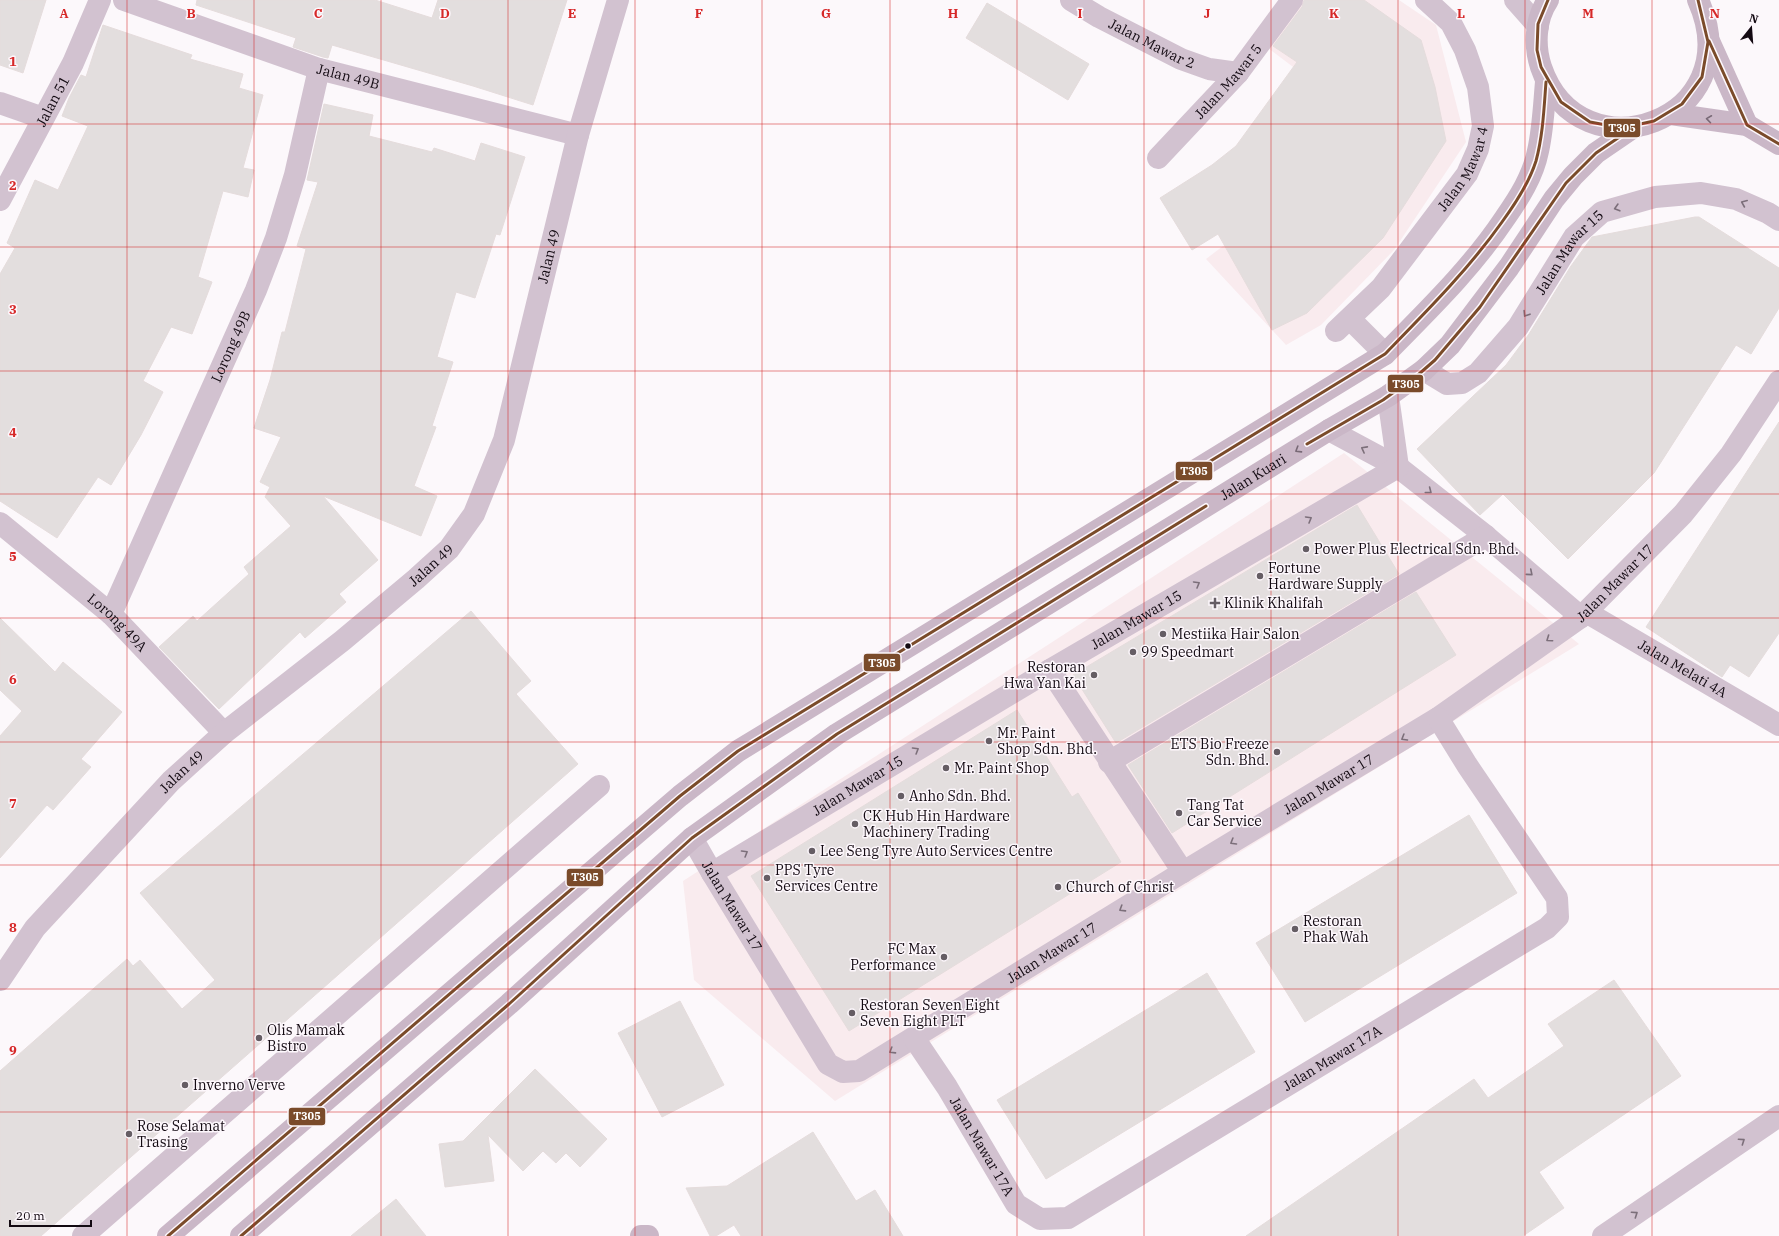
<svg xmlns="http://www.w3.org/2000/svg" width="1779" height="1236" viewBox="0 0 1779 1236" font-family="'IBM Plex Serif',serif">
<rect width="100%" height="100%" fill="#fcf8fb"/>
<!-- commercial -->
<path fill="#f9ebee" d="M 1304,0 L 1399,0 L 1436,25 L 1466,142 L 1394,250 L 1321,325 L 1286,345 L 1206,259 L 1269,211 L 1346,107 L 1268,48 Z
M 1344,453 L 1579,644 L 835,1101 L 694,980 L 683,881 Z"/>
<!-- building -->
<path fill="#e3dede" stroke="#e5dcdc" d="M 0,0 L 46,0 L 23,73 L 0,65 Z
M 197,0 L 375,0 L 432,18 L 438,0 L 567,0 L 533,105 L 473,86 L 332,45 L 328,58 L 323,57 L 293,47 L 296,38 L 196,5 Z
M 1304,0 L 1364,0 L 1421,40 L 1435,87 L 1446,141 L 1383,238 L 1307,313 L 1272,330 L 1218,234 L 1192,250 L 1160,198 L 1212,165 L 1236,146 L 1297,62 L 1273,46 L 1302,7 Z
M 987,3 L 1089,64 L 1068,100 L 966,38 Z
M 103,25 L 192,55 L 190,59 L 243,74 L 239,88 L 263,95 L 243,168 L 254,170 L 248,197 L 223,191 L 198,277 L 212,282 L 192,334 L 171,327 L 143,381 L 163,392 L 141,435 L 111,485 L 98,477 L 57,538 L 0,501 L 0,274 L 15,248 L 7,243 L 35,180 L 58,190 L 88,126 L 62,116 L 69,98 L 81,75 L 86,77 Z
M 324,104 L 373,115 L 369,136 L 432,152 L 434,148 L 475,161 L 481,143 L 525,157 L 500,235 L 496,234 L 475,298 L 456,292 L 437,357 L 453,362 L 432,426 L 436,427 L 414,486 L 437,496 L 421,536 L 323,496 L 378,560 L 339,594 L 346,602 L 305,638 L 300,632 L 219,709 L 159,647 L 193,616 L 197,621 L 249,574 L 244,567 L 291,526 L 265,497 L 270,487 L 260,482 L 281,437 L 254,428 L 270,380 L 282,332 L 285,332 L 306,249 L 297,246 L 318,182 L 307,180 Z
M 1695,217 L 1699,217 L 1779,268 L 1779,308 L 1751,354 L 1736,345 L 1654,473 L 1568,559 L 1503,494 L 1480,515 L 1417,449 L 1506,365 L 1529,334 L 1571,266 L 1592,237 Z
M 1779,422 L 1779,633 L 1749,677 L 1730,665 L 1722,677 L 1646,627 Z
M 1357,505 L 1399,574 L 1116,743 L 1073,675 Z
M 1416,592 L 1456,655 L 1172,833 L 1128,765 Z
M 471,611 L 531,681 L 516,694 L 578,764 L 41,1236 L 0,1236 L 0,1071 L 127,959 L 133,966 L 140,960 L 182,1009 L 215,980 L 140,893 Z
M 0,618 L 55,672 L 63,662 L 122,712 L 81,759 L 91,767 L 53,810 L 47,805 L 0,858 L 0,736 L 22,711 L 0,690 Z
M 1017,710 L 1072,797 L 1078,793 L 1121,862 L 849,1031 L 751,876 Z
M 1469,815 L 1517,893 L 1305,1022 L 1256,943 Z
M 1207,973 L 1255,1052 L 1046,1179 L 997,1100 Z
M 1614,980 L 1681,1076 L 1539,1172 L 1564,1208 L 1523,1236 L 1246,1236 L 1474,1079 L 1488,1098 L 1564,1046 L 1548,1024 Z
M 680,1001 L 724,1085 L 662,1117 L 618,1033 Z
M 535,1069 L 607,1139 L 580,1167 L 566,1153 L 556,1163 L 543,1151 L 523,1171 L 488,1135 L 494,1181 L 445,1187 L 439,1144 L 463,1141 Z
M 813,1132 L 856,1201 L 875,1190 L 903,1236 L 741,1236 L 734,1225 L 716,1236 L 710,1236 L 686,1188 L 727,1186 Z
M 396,1199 L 426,1236 L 351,1236 Z"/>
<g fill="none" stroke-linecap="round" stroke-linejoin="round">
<!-- street -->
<g stroke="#d2c2d0" stroke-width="22">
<path id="s1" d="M 124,0 L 319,69 L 578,135"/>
<path id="s2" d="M 1071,0 L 1099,17 L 1181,59 L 1209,69 L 1238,73"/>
<path d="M 1515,0 L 1538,26"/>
<path d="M 0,103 L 43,118"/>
<path id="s3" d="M 1158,158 L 1238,73 L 1292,0"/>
<path id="s4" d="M 0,200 L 73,63 L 100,0"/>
<path d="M 1350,319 L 1385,354"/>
<path id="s5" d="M 1336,331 L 1381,288 L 1467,174 L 1478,149 L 1483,126 L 1478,87 L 1465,50 L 1451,23 L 1426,0"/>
<path id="s6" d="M 1424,370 L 1447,384 L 1462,383 L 1478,373 L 1518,327 L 1574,237 L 1602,212 L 1655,197 L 1701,193 L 1736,199 L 1768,213 L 1779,220"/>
<path d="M 1388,396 L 1398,467"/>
<path d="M 1329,430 L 1398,467 L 1486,536 L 1581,617"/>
<path id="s7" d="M 0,523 L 111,614 L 224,733"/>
<path id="s8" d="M 1586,612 L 1779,725"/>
<path id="s9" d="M 111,614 L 256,290 L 276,238 L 295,175 L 319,69"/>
<path d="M 1050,670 L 1183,872"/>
<path d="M 1109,762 L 1486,536"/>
<path id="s10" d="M 692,838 L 712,873 L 828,1064 L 843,1072 L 859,1071 L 1183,872 L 1438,718 L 1581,617 L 1683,514 L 1731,454 L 1779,381"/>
<path id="s11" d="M 712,873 L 1050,670 L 1398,467"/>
<path id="s12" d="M 0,980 L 35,928 L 171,781 L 224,733 L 342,641 L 416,579 L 449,549 L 474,514 L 504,440 L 578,135 L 618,0"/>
<path id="s13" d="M 914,1038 L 947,1087 L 1016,1204 L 1040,1219 L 1068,1218 L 1547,928 L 1558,917 L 1557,898 L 1467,765 L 1438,718"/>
<path d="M 83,1236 L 599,786"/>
<path d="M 1603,1236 L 1779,1116"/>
</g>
<!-- secondary -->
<g stroke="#cab7c7" stroke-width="22">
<path d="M 1548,0 C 1535,19 1534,46 1541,67 C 1580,181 1752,120 1698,0"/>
<path d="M 1709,41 L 1747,125"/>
<path d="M 1671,114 L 1747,125 L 1779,144"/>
<path d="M 168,1236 L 680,796 L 738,751 L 1385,354 C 1427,311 1471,269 1505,218 C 1519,198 1533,176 1538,151 C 1543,129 1544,104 1546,82"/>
<path id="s14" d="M 241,1236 L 509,1004 L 692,838 L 837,734 L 1329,430 L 1388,396 L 1424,370 L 1450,345 L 1509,267 L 1554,199 L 1573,176 L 1596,153 L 1634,127"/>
<path d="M 641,1236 L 648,1236"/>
</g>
<!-- bus-1 casing -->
<g stroke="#fdf7fc" stroke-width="6">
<path id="bus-1" d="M 1548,0 L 1538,24 L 1537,50 L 1541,67 L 1561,102 L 1590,122 L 1622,128 L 1654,121 L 1682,104 L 1702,77 L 1708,42 L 1698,0
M 1709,41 L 1747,125 L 1779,144
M 1307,444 L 1383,400 L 1419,374 L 1435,360 L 1480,307 L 1566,183 L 1596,153 L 1634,127
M 168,1236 L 680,796 L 738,751 L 1385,354 C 1426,312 1468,270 1502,222 C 1516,203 1529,183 1536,161 C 1543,135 1544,108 1546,82
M 241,1236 L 509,1004 L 692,838 L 837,734 L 1206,506"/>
</g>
<!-- bus-1 -->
<use href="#bus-1" stroke="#7a4b2a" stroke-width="3"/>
</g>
<!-- one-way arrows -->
<defs><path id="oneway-chevron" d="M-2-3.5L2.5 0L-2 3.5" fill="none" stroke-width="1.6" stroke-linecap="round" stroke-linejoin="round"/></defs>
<g stroke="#786976">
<use href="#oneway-chevron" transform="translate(1709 119) rotate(-172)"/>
<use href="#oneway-chevron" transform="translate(1298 450) rotate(148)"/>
</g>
<g stroke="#7c6f7a">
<use href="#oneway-chevron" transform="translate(1744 203) rotate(-157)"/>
<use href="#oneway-chevron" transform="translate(1617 208) rotate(164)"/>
<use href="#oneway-chevron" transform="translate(1526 314) rotate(122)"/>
<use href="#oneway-chevron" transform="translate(1364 449) rotate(-152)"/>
<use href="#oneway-chevron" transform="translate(1429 491) rotate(38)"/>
<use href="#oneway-chevron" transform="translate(1309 519) rotate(-30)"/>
<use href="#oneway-chevron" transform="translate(1530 573) rotate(40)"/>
<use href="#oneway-chevron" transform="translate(1197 584) rotate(-30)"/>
<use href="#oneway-chevron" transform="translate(1549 639) rotate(145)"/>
<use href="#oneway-chevron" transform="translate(1404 738) rotate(149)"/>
<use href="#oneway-chevron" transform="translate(916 750) rotate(-31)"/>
<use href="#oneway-chevron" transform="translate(1233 842) rotate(149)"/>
<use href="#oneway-chevron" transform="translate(745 853) rotate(-31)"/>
<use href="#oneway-chevron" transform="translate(1122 909) rotate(148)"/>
<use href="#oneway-chevron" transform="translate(892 1051) rotate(148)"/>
<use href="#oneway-chevron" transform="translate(1742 1141) rotate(-34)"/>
<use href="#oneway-chevron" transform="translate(1635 1214) rotate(-34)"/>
</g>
<!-- grid -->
<path fill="none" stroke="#d62828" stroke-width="1" stroke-opacity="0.55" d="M 127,0 L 127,1236M 254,0 L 254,1236M 381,0 L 381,1236M 508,0 L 508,1236M 635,0 L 635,1236M 762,0 L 762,1236M 890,0 L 890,1236M 1017,0 L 1017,1236M 1144,0 L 1144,1236M 1271,0 L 1271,1236M 1398,0 L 1398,1236M 1525,0 L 1525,1236M 1652,0 L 1652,1236M 0,124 L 1779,124M 0,247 L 1779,247M 0,371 L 1779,371M 0,494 L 1779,494M 0,618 L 1779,618M 0,742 L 1779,742M 0,865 L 1779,865M 0,989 L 1779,989M 0,1112 L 1779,1112"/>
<!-- markers -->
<g fill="#655d64" stroke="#fdf7fc" stroke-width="1.5">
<circle cx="1306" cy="549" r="4"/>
<circle cx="1260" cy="576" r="4"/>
<path d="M1213 597h4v4h4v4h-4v4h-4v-4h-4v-4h4z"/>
<circle cx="1163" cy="634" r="4"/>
<circle cx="1133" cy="652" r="4"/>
<circle cx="1094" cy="675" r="4"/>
<circle cx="989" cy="741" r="4"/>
<circle cx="1277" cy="752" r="4"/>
<circle cx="946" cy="768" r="4"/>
<circle cx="901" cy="796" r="4"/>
<circle cx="1179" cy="813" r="4"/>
<circle cx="855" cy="824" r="4"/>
<circle cx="812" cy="851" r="4"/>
<circle cx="767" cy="878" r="4"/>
<circle cx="1058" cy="887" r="4"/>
<circle cx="1295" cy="929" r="4"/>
<circle cx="944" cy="957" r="4"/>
<circle cx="852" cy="1013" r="4"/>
<circle cx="259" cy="1038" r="4"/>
<circle cx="185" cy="1085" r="4"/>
<circle cx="129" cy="1134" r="4"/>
</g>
<circle fill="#130a12" stroke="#fdf7fc" stroke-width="1.5" cx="908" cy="646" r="3.5"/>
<g text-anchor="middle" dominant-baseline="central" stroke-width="3" stroke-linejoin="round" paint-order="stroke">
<!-- street labels -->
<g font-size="14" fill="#130a12" stroke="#fdf7fc">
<text stroke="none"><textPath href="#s2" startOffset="92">Jalan Mawar 2</textPath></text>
<text stroke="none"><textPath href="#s1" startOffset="237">Jalan 49B</textPath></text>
<text stroke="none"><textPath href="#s3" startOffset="104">Jalan Mawar 5</textPath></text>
<text stroke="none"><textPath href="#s4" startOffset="112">Jalan 51</textPath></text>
<text stroke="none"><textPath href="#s5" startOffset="208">Jalan Mawar 4</textPath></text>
<text stroke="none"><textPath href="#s6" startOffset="213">Jalan Mawar 15</textPath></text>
<text stroke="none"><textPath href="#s12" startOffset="937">Jalan 49</textPath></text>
<text stroke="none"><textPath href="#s9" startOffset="293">Lorong 49B</textPath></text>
<text stroke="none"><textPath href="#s14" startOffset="1269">Jalan Kuari</textPath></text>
<text stroke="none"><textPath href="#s12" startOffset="601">Jalan 49</textPath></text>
<text stroke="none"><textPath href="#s10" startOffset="1198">Jalan Mawar 17</textPath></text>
<text stroke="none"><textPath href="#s11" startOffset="494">Jalan Mawar 15</textPath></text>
<text stroke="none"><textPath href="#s7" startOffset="154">Lorong 49A</textPath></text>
<text stroke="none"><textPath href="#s8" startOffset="112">Jalan Melati 4A</textPath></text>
<text stroke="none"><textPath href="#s12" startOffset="277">Jalan 49</textPath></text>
<text stroke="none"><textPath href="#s10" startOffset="847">Jalan Mawar 17</textPath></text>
<text stroke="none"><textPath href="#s11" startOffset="170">Jalan Mawar 15</textPath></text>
<text stroke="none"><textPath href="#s10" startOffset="79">Jalan Mawar 17</textPath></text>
<text stroke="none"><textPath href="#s10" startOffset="523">Jalan Mawar 17</textPath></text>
<text stroke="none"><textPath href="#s13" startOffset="560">Jalan Mawar 17A</textPath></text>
<text stroke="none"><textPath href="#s13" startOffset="128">Jalan Mawar 17A</textPath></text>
</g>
<!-- poi labels -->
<g font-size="14" fill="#130a12" stroke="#fdf7fc" text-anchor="start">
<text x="1314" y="549">Power Plus Electrical Sdn. Bhd.</text>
<text x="1268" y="568">Fortune<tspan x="1268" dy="16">Hardware Supply</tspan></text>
<text x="1224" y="603">Klinik Khalifah</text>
<text x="1171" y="634">Mestiika Hair Salon</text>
<text x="1141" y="652">99 Speedmart</text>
<text x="1086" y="667" text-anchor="end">Restoran<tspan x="1086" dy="16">Hwa Yan Kai</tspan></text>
<text x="997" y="733">Mr. Paint<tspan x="997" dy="16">Shop Sdn. Bhd.</tspan></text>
<text x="1269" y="744" text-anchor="end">ETS Bio Freeze<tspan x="1269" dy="16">Sdn. Bhd.</tspan></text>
<text x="954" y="768">Mr. Paint Shop</text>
<text x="909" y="796">Anho Sdn. Bhd.</text>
<text x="1187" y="805">Tang Tat<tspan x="1187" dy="16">Car Service</tspan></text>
<text x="863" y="816">CK Hub Hin Hardware<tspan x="863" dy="16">Machinery Trading</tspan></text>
<text x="820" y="851">Lee Seng Tyre Auto Services Centre</text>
<text x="775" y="870">PPS Tyre<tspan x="775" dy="16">Services Centre</tspan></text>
<text x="1066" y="887">Church of Christ</text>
<text x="1303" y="921">Restoran<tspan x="1303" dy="16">Phak Wah</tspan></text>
<text x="936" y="949" text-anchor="end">FC Max<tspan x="936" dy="16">Performance</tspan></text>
<text x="860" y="1005">Restoran Seven Eight<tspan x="860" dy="16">Seven Eight PLT</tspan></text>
<text x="267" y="1030">Olis Mamak<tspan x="267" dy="16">Bistro</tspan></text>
<text x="193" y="1085">Inverno Verve</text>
<text x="137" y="1126">Rose Selamat<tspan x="137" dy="16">Trasing</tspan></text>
</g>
</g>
<g font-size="13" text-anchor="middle" font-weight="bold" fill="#d62828" stroke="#fdf7fc" stroke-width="3" stroke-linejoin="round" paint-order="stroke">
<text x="64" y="18">A</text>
<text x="191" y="18">B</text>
<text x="318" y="18">C</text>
<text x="445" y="18">D</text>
<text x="572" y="18">E</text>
<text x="699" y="18">F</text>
<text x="826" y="18">G</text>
<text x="953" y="18">H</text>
<text x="1080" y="18">I</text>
<text x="1207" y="18">J</text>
<text x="1334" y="18">K</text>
<text x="1461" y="18">L</text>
<text x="1588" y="18">M</text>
<text x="1715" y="18">N</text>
<text x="13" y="66">1</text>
<text x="13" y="190">2</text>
<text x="13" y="314">3</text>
<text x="13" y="437">4</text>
<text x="13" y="561">5</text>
<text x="13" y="684">6</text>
<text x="13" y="808">7</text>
<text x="13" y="932">8</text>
<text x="13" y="1055">9</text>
</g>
<g stroke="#fdf7fc" stroke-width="1.5">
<rect x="1603" y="118" width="38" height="20" rx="4" fill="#7a4b2a"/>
<rect x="1387" y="374" width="37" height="19" rx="4" fill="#7a4b2a"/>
<rect x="1175" y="461" width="38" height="20" rx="4" fill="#7a4b2a"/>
<rect x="863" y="653" width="38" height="19" rx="4" fill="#7a4b2a"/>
<rect x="566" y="868" width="38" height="19" rx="4" fill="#7a4b2a"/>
<rect x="288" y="1107" width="38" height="19" rx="4" fill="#7a4b2a"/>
</g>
<g font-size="11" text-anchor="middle" font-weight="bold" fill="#fff">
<text x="1622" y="132">T305</text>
<text x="1406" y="388">T305</text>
<text x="1194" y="475">T305</text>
<text x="882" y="667">T305</text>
<text x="585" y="881">T305</text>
<text x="307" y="1120">T305</text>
</g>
<!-- north arrow -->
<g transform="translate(1751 28) rotate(17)" stroke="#fdf7fc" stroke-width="3" paint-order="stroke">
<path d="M0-3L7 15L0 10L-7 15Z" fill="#130a12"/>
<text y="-6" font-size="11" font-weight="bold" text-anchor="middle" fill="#130a12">N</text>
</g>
<!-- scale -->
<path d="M10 1220v6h81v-6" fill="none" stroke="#130a12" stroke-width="2"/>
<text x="16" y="1220" font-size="12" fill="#130a12" stroke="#fdf7fc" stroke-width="3" paint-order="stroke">20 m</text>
</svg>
